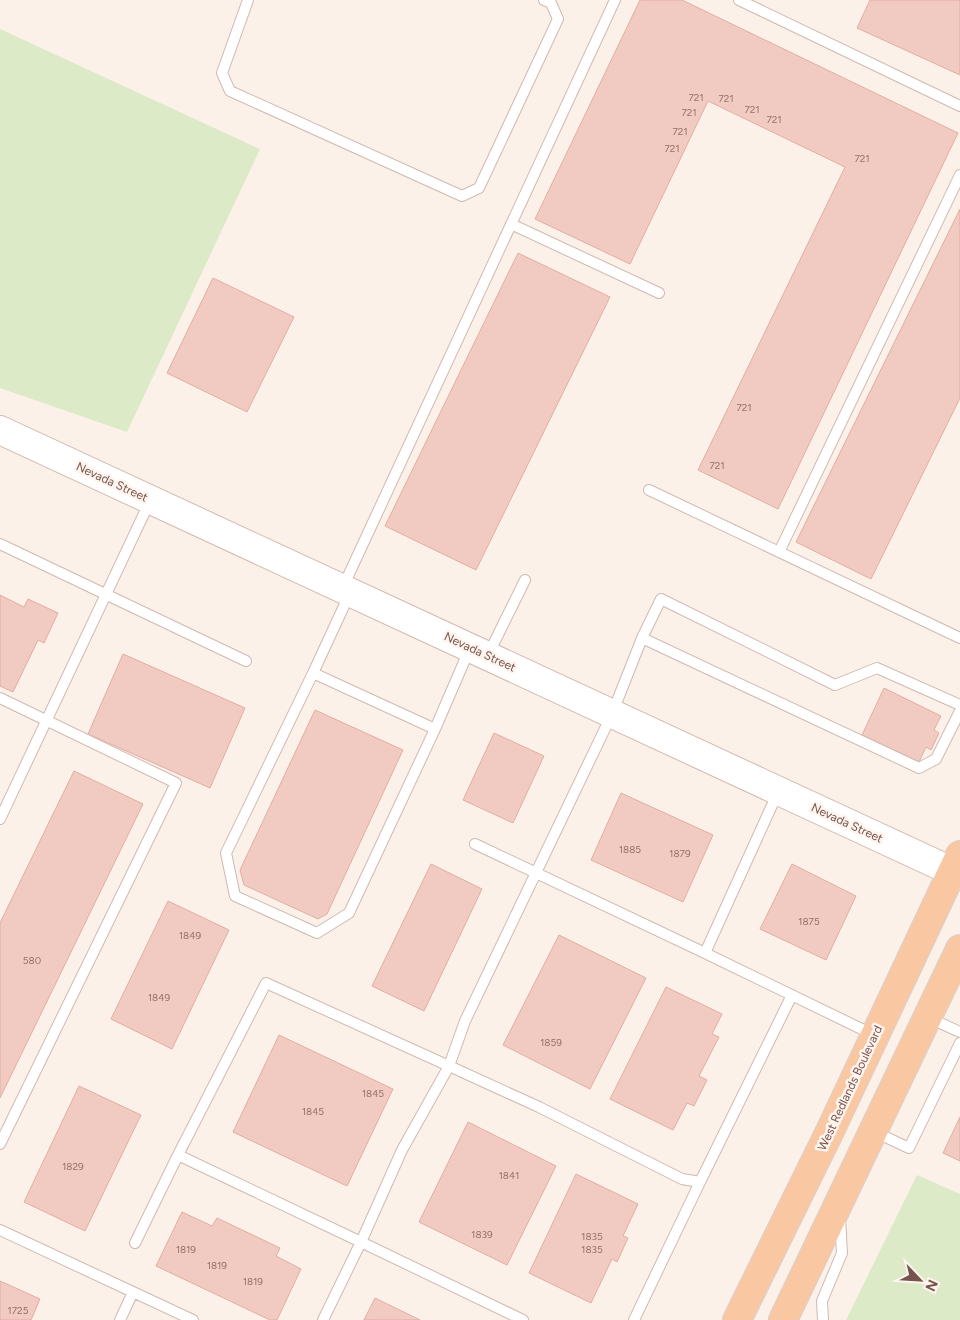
<svg xmlns="http://www.w3.org/2000/svg" width="960" height="1320" viewBox="0 0 960 1320" font-family="Figtree,sans-serif">
<rect width="100%" height="100%" fill="#fcf1e9"/>
<!-- green -->
<path fill="#dceac7" d="M 0,29 L 260,149 L 127,432 L 0,388 Z
M 917,1175 L 960,1194 L 960,1320 L 846,1320 Z"/>
<!-- building -->
<path fill="#f1cac1" stroke="#e3ada1" d="M 640,0 L 682,0 L 958,133 L 778,509 L 698,470 L 845,167 L 708,101 L 630,264 L 535,219 Z
M 870,0 L 960,0 L 960,75 L 857,28 Z
M 960,209 L 960,398 L 871,579 L 796,542 Z
M 518,253 L 610,297 L 476,570 L 385,526 Z
M 213,278 L 294,317 L 247,412 L 167,373 Z
M 0,595 L 24,607 L 28,599 L 58,613 L 44,643 L 38,640 L 13,692 L 0,686 Z
M 123,654 L 245,708 L 210,788 L 88,734 Z
M 884,688 L 941,716 L 934,730 L 939,733 L 931,750 L 926,747 L 919,762 L 862,735 Z
M 315,710 L 403,750 L 327,914 L 318,919 L 244,885 L 240,870 Z
M 494,733 L 544,756 L 513,823 L 463,800 Z
M 74,771 L 143,804 L 0,1098 L 0,923 Z
M 621,793 L 713,835 L 683,902 L 591,860 Z
M 431,864 L 482,889 L 424,1011 L 372,986 Z
M 792,864 L 856,896 L 826,960 L 760,929 Z
M 168,901 L 229,930 L 172,1049 L 111,1019 Z
M 559,935 L 646,978 L 590,1089 L 503,1045 Z
M 666,987 L 722,1014 L 712,1034 L 719,1037 L 699,1076 L 707,1080 L 694,1106 L 687,1103 L 673,1130 L 610,1099 Z
M 279,1035 L 393,1089 L 347,1186 L 233,1132 Z
M 79,1086 L 141,1115 L 85,1231 L 24,1202 Z
M 960,1117 L 960,1161 L 943,1153 Z
M 468,1122 L 556,1166 L 507,1265 L 419,1222 Z
M 576,1174 L 638,1204 L 623,1236 L 628,1238 L 617,1262 L 612,1259 L 591,1303 L 529,1273 Z
M 182,1212 L 212,1226 L 217,1218 L 280,1248 L 276,1256 L 301,1269 L 277,1320 L 270,1320 L 156,1266 Z
M 0,1281 L 40,1299 L 31,1320 L 0,1320 Z
M 375,1298 L 420,1320 L 364,1320 Z"/>
<g fill="none" stroke-linecap="round" stroke-linejoin="round">
<!-- lane casing -->
<g stroke="#d0b9b1" stroke-width="12">
<path id="lane" d="M 248,0 L 222,73 L 230,91 L 462,196 L 479,188 L 558,19 L 551,3 L 544,0
M 739,0 L 960,106
M 511,224 L 659,293
M 649,490 L 960,638
M 0,544 L 246,661
M 779,552 L 960,175
M 343,587 L 615,0
M 350,593 L 313,673 L 435,729 L 470,648
M 642,638 L 919,768 L 936,759 L 960,711
M 488,655 L 525,580
M 313,673 L 226,853 L 235,896 L 317,933 L 349,913 L 435,729
M 0,698 L 176,783 L 0,1144
M 0,819 L 150,501
M 475,844 L 705,953 L 778,792
M 705,953 L 874,1035
M 792,995 L 700,1182 L 682,1179 L 539,1107 L 449,1066 L 465,1021 L 612,714 L 642,638 L 661,599 L 835,685 L 877,668 L 960,705
M 929,1018 L 960,1032
M 875,1132 L 909,1148 L 960,1043
M 0,1230 L 133,1292
M 135,1243 L 178,1155
M 120,1320 L 133,1292 L 193,1320
M 323,1320 L 361,1242 L 178,1155 L 266,983 L 449,1066 L 402,1150 L 361,1242 L 523,1320
M 634,1320 L 700,1182
M 823,1320 L 822,1301 L 842,1253 L 840,1217"/>
</g>
<!-- secondary casing -->
<g stroke="#d3b8ae" stroke-width="30">
<path id="secondary" d="M 0,430 L 960,875"/>
</g>
<!-- primary casing -->
<g stroke="#d9cfcd" stroke-width="30">
<path id="primary" d="M 737,1320 L 830,1131 L 960,855
M 783,1320 L 960,949"/>
</g>
<!-- lane -->
<use href="#lane" stroke="#fff" stroke-width="10"/>
<!-- secondary -->
<use href="#secondary" stroke="#fff" stroke-width="28"/>
<!-- primary -->
<use href="#primary" stroke="#f9c8a3" stroke-width="28"/>
</g>
<g text-anchor="middle" dominant-baseline="central" stroke-width="5" stroke-linejoin="round" paint-order="stroke">
<!-- number labels -->
<g font-size="10" fill="#957169">
<text x="696" y="97">721</text>
<text x="726" y="98">721</text>
<text x="752" y="109">721</text>
<text x="689" y="112">721</text>
<text x="774" y="119">721</text>
<text x="680" y="131">721</text>
<text x="672" y="148">721</text>
<text x="862" y="158">721</text>
<text x="744" y="407">721</text>
<text x="717" y="465">721</text>
<text x="630" y="849">1885</text>
<text x="680" y="853">1879</text>
<text x="809" y="921">1875</text>
<text x="190" y="935">1849</text>
<text x="32" y="960">580</text>
<text x="159" y="997">1849</text>
<text x="551" y="1042">1859</text>
<text x="373" y="1093">1845</text>
<text x="313" y="1111">1845</text>
<text x="73" y="1166">1829</text>
<text x="509" y="1175">1841</text>
<text x="482" y="1234">1839</text>
<text x="592" y="1236">1835</text>
<text x="186" y="1249">1819</text>
<text x="592" y="1249">1835</text>
<text x="217" y="1265">1819</text>
<text x="253" y="1281">1819</text>
<text x="18" y="1310">1725</text>
</g>
<!-- street labels -->
<g font-size="12" fill="#76534c" stroke="#fff5ef">
<text transform="translate(112 482) rotate(25)">Nevada Street</text>
<text transform="translate(480 652) rotate(25)">Nevada Street</text>
<text transform="translate(847 823) rotate(25)">Nevada Street</text>
<text transform="translate(850 1088) rotate(-65)">West Redlands Boulevard</text>
</g>
</g>
<!-- north arrow -->
<g transform="translate(920 1280) rotate(115)" stroke="#fff5ef" stroke-width="4" paint-order="stroke">
<path d="M0-4L9 19L0 12L-9 19Z" fill="#76534c"/>
<text y="-8" font-size="14" font-weight="bold" text-anchor="middle" fill="#76534c">N</text>
</g>
</svg>
